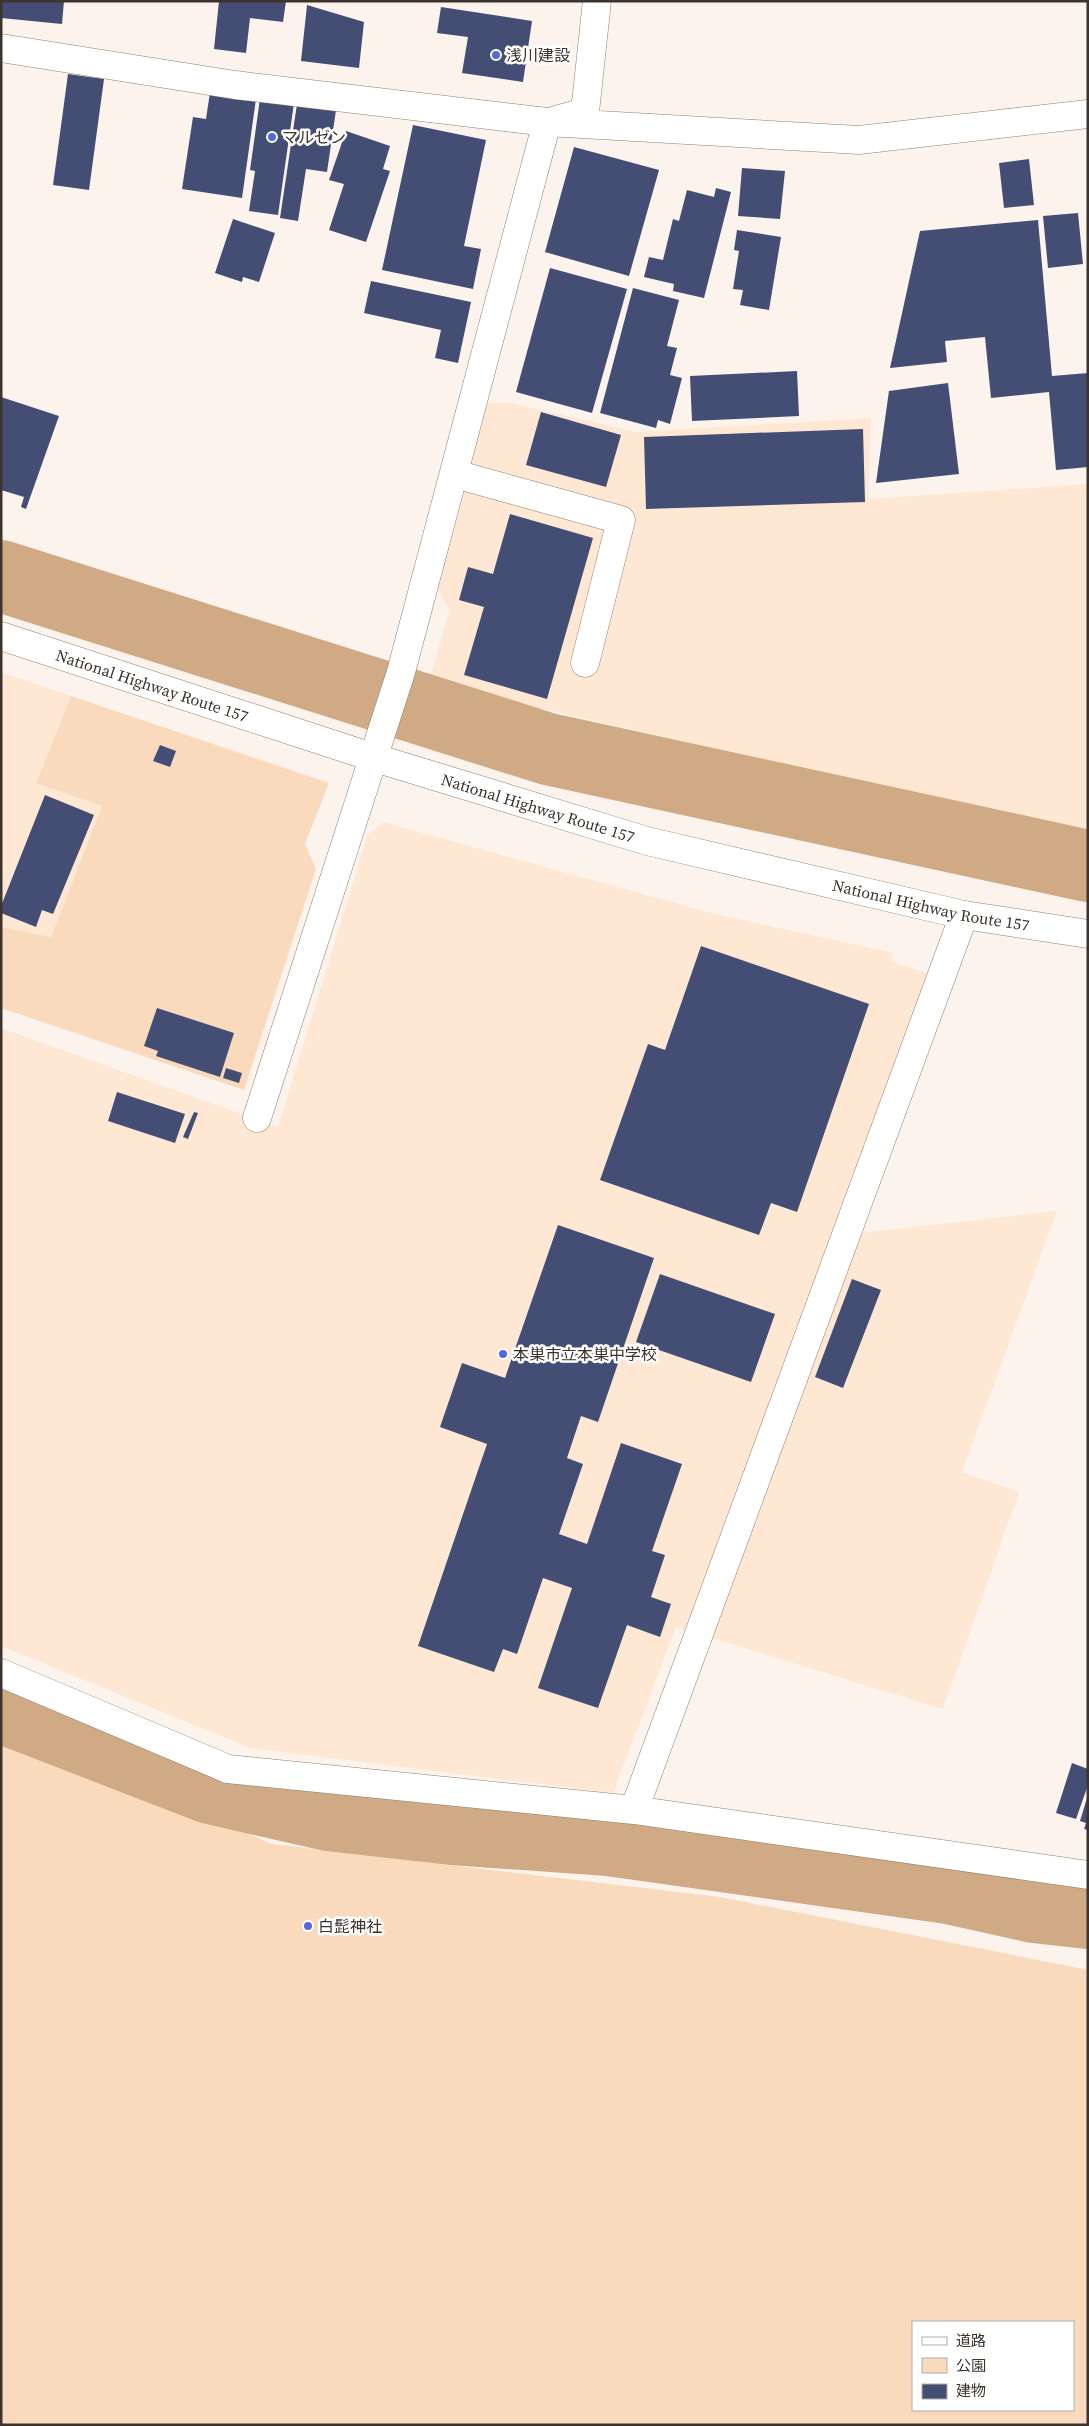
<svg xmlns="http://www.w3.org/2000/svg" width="1089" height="2426" viewBox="0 0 1089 2426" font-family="'Source Serif 4','Noto Sans JP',serif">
<rect width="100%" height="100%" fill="#fcf3ec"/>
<!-- built -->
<path fill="#fee8d4" d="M 484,403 L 510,403 L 636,432 L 871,418 L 868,499 L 1088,484 L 1088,833 L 429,683 L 449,610 L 437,588 Z
M 1,672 L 71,696 L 36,782 L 102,806 L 51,937 L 1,927 Z
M 383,822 L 715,914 L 894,953 L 892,962 L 929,974 L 835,1236 L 1057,1211 L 962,1472 L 1019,1492 L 943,1709 L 676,1627 L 613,1793 L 250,1748 L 1,1646 L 1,1028 L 278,1127 L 368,834 Z"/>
<!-- green -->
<path fill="#fadabd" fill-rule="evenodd" d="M 71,696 L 329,783 L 305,844 L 316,869 L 244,1090 L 1,1008 L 1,927 L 51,937 L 102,806 L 36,783 Z
M 19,1737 L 272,1844 L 720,1897 L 1088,1970 L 1088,2425 L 1,2425 L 1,1738 ZM 913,2322 L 1073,2322 L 1073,2410 L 913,2410 Z"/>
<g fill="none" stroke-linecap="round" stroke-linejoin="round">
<!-- river -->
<path stroke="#d0a985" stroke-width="72" d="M 1,576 L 548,749 L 1088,866
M 1,1707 L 210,1788 L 328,1815 L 452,1829 L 609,1840 L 949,1888 L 1034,1907 L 1088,1913"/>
</g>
<!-- building -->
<path fill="#444e75" d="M 1,1 L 64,1 L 62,24 L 1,18 Z
M 219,1 L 286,1 L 283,22 L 250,18 L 246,53 L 214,49 Z
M 307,5 L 364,22 L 359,68 L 301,61 Z
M 441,7 L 532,21 L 523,82 L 462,73 L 468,37 L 437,33 Z
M 68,74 L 104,79 L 89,190 L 53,185 Z
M 210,92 L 256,99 L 242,198 L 182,189 L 193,117 L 206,119 Z
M 260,99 L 294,103 L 278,215 L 249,211 L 255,171 L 250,170 Z
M 297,104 L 336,110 L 327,172 L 306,169 L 298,221 L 280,218 Z
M 413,125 L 486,140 L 464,246 L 481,249 L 473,289 L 382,270 Z
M 346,131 L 390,146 L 383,169 L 390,171 L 366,242 L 329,230 L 344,184 L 329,180 Z
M 574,147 L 659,170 L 629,276 L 545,252 Z
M 1029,159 L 1034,205 L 1004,208 L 999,163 Z
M 742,168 L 785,171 L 780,219 L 738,216 Z
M 716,188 L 731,192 L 704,298 L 673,291 L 674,284 L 644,277 L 649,257 L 663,260 L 673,219 L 679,221 L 687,190 L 714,197 Z
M 1078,213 L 1083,264 L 1048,268 L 1043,216 Z
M 233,219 L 275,233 L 259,282 L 243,277 L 242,282 L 215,273 Z
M 1038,220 L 1052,376 L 1088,373 L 1088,467 L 1056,470 L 1049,392 L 991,398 L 985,337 L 945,341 L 947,362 L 890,368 L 920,231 Z
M 737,230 L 781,237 L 769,310 L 740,305 L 743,290 L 733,289 L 739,251 L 734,250 Z
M 550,268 L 627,289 L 592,413 L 516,392 Z
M 371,281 L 471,302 L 458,363 L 435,358 L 441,330 L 364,313 Z
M 633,288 L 679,300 L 667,346 L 677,348 L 670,375 L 682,378 L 670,424 L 658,420 L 656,428 L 600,413 Z
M 797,371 L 799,416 L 692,421 L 690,376 Z
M 948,383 L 959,474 L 876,483 L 889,391 Z
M 1,397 L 59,416 L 26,509 L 21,507 L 24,497 L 1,490 Z
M 541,412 L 621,435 L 606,487 L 526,465 Z
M 863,429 L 865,502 L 646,509 L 644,437 Z
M 510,514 L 593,538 L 547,699 L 464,675 L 484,607 L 459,600 L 468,567 L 493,574 Z
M 160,745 L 176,751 L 170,767 L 153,761 Z
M 45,795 L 94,815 L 53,914 L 42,910 L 36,927 L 1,913 L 1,906 Z
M 701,946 L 869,1004 L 797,1212 L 771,1203 L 759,1235 L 600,1180 L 648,1044 L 665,1050 Z
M 157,1008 L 234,1033 L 220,1077 L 156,1056 L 158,1051 L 144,1046 Z
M 226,1068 L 242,1073 L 239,1083 L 223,1078 Z
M 117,1092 L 185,1114 L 175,1143 L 108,1121 Z
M 194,1112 L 198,1113 L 188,1139 L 183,1137 Z
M 558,1225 L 654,1258 L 598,1422 L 581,1416 L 567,1458 L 583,1464 L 559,1534 L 587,1544 L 621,1443 L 682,1464 L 652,1551 L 665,1555 L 651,1597 L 671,1604 L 660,1637 L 627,1625 L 598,1708 L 538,1688 L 572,1588 L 543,1578 L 517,1654 L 503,1649 L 494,1672 L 418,1646 L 487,1444 L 440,1427 L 462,1363 L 505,1378 Z
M 660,1274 L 775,1314 L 751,1382 L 636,1342 Z
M 852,1279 L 881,1290 L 843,1388 L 815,1377 Z
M 1072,1763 L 1088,1769 L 1088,1785 L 1076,1819 L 1056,1813 Z
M 1087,1798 L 1088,1798 L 1088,1830 L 1084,1829 L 1086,1823 L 1080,1821 Z"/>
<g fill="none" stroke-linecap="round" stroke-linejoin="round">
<!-- minor casing -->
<g stroke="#927f6e" stroke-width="29">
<path id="minor" d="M 1,48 L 235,85 L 547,122 L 859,140 L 1088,114
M 556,120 L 585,112 L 597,1
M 455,474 L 621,520 L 585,663
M 257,1118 L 401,672 L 547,122
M 1,1673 L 228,1769 L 634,1810 L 1088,1875
M 634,1810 L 964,915"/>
</g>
<!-- highway casing -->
<g stroke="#927f6e" stroke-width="29">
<g id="highway">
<path id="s1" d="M 1,636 L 375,758 L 647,841 L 964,915 L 1088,934"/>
</g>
</g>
<!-- minor -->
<use href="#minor" stroke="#fff" stroke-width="28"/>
<!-- highway -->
<use href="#highway" stroke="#fff" stroke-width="28"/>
</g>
<!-- markers -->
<g fill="#5569df" stroke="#fff" stroke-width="2">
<circle cx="496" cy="55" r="5"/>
<circle cx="272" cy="137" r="5"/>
<circle cx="503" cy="1354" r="5"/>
<circle cx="308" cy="1926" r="5"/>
</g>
<g text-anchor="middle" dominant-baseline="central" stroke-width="5" stroke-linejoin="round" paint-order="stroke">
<!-- poi labels -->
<g font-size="16" fill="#3c342d" stroke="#fff" text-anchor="start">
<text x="506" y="55">浅川建設</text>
<text x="282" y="137">マルゼン</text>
<text x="513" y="1354">本巣市立本巣中学校</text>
<text x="318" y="1926">白髭神社</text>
</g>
<!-- street labels -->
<g font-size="16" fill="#3c342d" stroke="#fff">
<text stroke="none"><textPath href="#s1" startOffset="159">National Highway Route 157</textPath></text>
<text stroke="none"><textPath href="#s1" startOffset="564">National Highway Route 157</textPath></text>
<text stroke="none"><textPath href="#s1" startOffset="969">National Highway Route 157</textPath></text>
</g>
</g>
<!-- border -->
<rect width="1089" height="2426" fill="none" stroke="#3c342d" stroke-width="5"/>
<!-- legend -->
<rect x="912" y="2321" width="162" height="90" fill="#ffffff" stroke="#b1aeab"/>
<rect x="922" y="2337" width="25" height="8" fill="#ffffff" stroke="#b1aeab"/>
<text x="956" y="2346" font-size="15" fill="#3c342d">道路</text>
<rect x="922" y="2358" width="25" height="15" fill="#fadabd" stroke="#b1aeab"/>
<text x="956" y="2371" font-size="15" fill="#3c342d">公園</text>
<rect x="922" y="2384" width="25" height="15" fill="#444e75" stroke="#b1aeab"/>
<text x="956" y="2396" font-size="15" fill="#3c342d">建物</text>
</svg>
